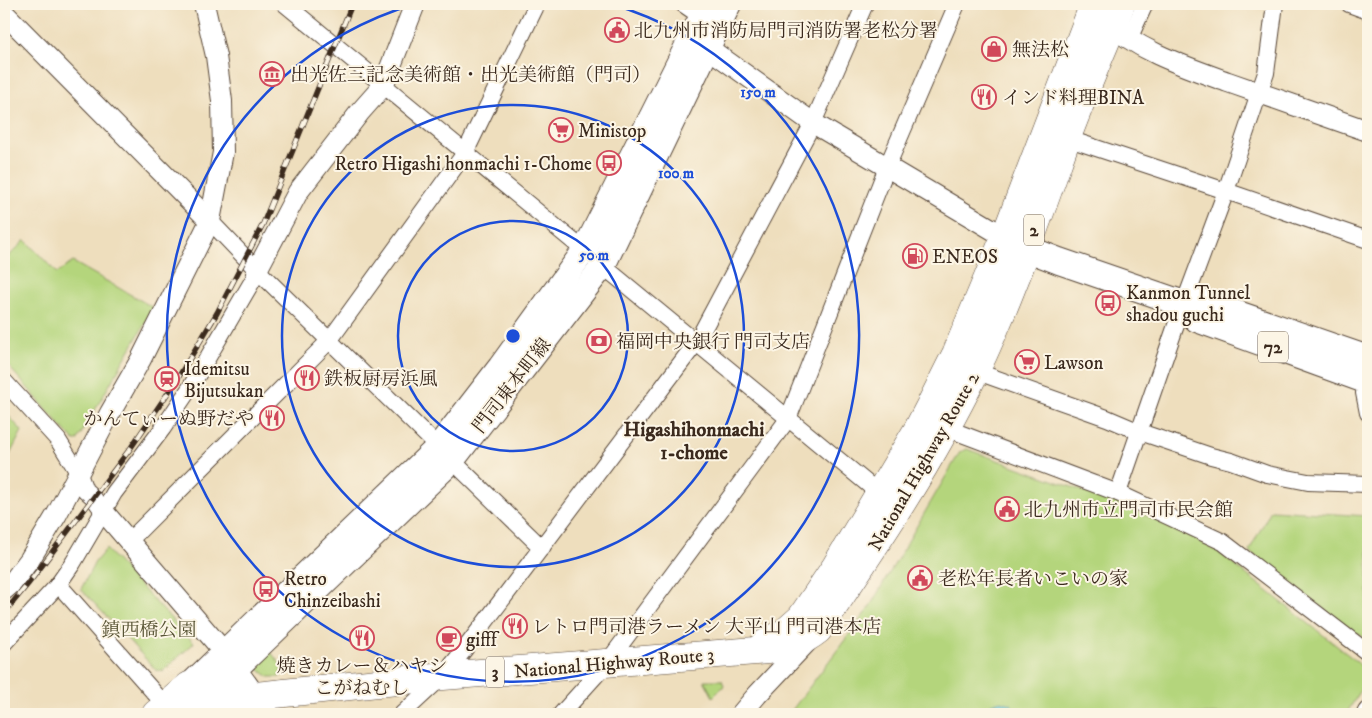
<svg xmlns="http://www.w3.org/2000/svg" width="1372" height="718" font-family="'IM FELL DW Pica','Noto Serif JP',serif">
  <rect width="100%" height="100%" fill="#fcf5e5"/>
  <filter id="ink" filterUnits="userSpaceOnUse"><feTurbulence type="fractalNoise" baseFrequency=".02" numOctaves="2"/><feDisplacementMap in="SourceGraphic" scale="10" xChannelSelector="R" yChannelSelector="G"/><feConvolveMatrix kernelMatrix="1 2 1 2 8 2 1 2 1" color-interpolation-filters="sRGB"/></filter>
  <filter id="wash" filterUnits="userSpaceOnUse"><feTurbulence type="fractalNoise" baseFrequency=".0096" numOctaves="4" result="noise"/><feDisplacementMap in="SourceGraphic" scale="20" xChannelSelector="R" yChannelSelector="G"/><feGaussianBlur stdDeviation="1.12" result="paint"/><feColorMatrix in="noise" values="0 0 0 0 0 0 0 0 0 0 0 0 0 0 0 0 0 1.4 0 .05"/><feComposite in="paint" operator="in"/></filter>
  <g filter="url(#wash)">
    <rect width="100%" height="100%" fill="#eedebd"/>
    <!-- green -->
    <g fill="#b4d57c" stroke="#78804d">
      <path d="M25,240L57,273L73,262L154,308L77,441H74L4,361V261Z"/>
      <path d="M4,411L22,431L4,466Z"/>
      <path d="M967,449L1119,504L1184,532L1218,552L1356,661L1368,673V679L1346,714H789L869,608L960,452Z"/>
      <path d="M1271,510L1368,516V640L1345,626L1249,551Z"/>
      <path d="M106,549L194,643L163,671L156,670L81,589L95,562Z"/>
      <path d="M269,650L283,667L280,677H269L259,670C257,661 263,656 269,650Z"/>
      <path d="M704,680H722L724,686L713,697Z"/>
    </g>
    <!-- water -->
    <path fill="#60c9db" stroke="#4e7a7c" d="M1001,701L1011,704L1017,714H985L991,704Z"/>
  </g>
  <g filter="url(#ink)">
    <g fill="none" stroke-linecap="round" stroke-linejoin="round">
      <defs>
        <g id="minor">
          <path d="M285,4L880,494"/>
          <path d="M683,4L702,17"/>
          <path d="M1349,4L1368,11"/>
          <path d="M1129,39L1145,4"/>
          <path d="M1060,136L1226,191L1368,240"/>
          <path d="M210,221L257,270L542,548"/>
          <path d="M975,371L1107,418L1140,432L1211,456L1231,461L1267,474L1308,482L1368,484"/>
          <path d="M1368,373L1364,393L1368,413"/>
          <path d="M4,381L58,440L79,474L85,490L93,497L103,511"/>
          <path d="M939,427L946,428L1118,493L1223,542L1368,653"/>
          <path d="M1118,493L1175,328L1226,191L1259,93L1266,73L1275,4"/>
          <path d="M128,542L329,341L465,153L537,4"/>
          <path d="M58,584L166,706"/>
          <path d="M4,643L57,586L73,563L114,493L163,428L190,388L253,280L257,270"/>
          <path d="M402,714L443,676L464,650L696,343L813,123L865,4"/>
          <path d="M561,714L607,663L788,419L887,167L957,4"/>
        </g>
        <g id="tertiary">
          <path d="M4,13L210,221"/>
          <path d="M1103,19C1138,51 1184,66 1228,82C1275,98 1321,115 1368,131"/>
          <path d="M705,34L708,48L813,123L1005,237"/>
          <path d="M257,270L298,192L360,112L383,86L415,4"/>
          <path d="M103,511L224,652L269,714"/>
          <path d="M4,590L12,583L30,559L57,514L110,413L141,359L210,221L223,152L222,101L216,56L204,4"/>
          <path d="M741,714L757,695L809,640"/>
          <path d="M1367,714L1368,712"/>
        </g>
        <g id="secondary">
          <path d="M189,686L438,447L500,367L584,251L708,4"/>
          <path d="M203,700L452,461L603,266L729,4"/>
        </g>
        <g id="primary">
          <path d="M1008,238L1028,249L1059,261L1184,304L1203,302L1368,359"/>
          <path d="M1184,304L1197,319L1368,381"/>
        </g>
        <g id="trunk">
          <path d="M764,644L784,633L801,618L836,566L918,429L932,402L956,354L1005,237L1094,4"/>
          <path d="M156,714L189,686L216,690"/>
          <path d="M186,714L203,700L256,696L443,676L768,650C788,647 803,642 818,630C874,547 931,463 975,372C1011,297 1038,218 1066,140C1083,94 1103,49 1121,4"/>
        </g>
      </defs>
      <!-- minor casing -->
      <use href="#minor" stroke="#564536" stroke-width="18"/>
      <!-- tertiary casing -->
      <use href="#tertiary" stroke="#564536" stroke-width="22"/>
      <!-- secondary casing -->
      <use href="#secondary" stroke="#564536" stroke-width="26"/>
      <!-- primary casing -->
      <use href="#primary" stroke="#564536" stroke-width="28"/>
      <!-- trunk casing -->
      <use href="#trunk" stroke="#564536" stroke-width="29"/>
      <!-- minor -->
      <use href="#minor" stroke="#fff" stroke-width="16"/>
      <!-- tertiary -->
      <use href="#tertiary" stroke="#fff" stroke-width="20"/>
      <!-- secondary -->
      <use href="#secondary" stroke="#fff" stroke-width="24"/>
      <!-- primary -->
      <use href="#primary" stroke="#fff" stroke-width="26"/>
      <!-- trunk -->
      <use href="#trunk" stroke="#fff" stroke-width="28"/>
      <defs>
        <path id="rail" d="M4,613L28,584L130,449L178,378L217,313L263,224L352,4"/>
      </defs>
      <!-- rail casing -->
      <use href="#rail" stroke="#3b2a1e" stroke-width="5.5"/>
      <!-- rail -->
      <use href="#rail" stroke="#fcf5e5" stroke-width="4" stroke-dasharray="11" stroke-linecap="butt"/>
    </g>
  </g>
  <!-- distance rings -->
  <g fill="none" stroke="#1d4ed8" stroke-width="2.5">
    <circle cx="513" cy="336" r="115"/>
    <circle cx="513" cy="336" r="231"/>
    <path d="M611 4A346 346 0 1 1 415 4"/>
  </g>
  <!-- icons -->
  <defs>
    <symbol id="civic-ring" viewBox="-11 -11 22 22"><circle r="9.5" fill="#fcf5e5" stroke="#d1495b" stroke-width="1.5"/><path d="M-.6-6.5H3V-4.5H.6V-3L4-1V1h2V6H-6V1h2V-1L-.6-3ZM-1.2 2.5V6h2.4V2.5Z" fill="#d1495b"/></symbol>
    <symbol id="shop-ring" viewBox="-11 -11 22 22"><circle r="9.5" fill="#fcf5e5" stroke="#d1495b" stroke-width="1.5"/><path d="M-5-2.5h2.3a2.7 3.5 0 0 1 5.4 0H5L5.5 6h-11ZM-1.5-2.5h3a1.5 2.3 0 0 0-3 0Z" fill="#d1495b"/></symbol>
    <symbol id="museum-ring" viewBox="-11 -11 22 22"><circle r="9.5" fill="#fcf5e5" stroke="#d1495b" stroke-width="1.5"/><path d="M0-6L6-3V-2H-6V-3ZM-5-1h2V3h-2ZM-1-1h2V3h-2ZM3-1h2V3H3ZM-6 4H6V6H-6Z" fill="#d1495b"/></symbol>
    <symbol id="restaurant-ring" viewBox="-11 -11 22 22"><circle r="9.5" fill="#fcf5e5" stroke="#d1495b" stroke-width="1.5"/><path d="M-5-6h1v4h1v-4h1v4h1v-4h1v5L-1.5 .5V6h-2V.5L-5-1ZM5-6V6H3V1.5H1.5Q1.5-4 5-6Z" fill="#d1495b"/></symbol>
    <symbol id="supermarket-ring" viewBox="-11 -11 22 22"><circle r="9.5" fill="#fcf5e5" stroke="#d1495b" stroke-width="1.5"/><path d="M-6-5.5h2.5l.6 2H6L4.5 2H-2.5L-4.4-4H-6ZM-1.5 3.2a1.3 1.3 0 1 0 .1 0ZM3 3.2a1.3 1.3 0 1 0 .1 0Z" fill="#d1495b"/></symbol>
    <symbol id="bus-ring" viewBox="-11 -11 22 22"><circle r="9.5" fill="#fcf5e5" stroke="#d1495b" stroke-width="1.5"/><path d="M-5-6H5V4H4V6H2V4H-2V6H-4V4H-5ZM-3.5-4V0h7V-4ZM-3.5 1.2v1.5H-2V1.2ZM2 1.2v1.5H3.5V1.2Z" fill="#d1495b"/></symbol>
    <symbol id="fuel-ring" viewBox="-11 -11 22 22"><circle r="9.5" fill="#fcf5e5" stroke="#d1495b" stroke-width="1.5"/><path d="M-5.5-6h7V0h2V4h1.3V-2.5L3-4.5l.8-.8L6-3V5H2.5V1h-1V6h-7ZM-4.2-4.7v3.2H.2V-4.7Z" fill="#d1495b"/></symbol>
    <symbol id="bank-ring" viewBox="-11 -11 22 22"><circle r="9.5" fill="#fcf5e5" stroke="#d1495b" stroke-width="1.5"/><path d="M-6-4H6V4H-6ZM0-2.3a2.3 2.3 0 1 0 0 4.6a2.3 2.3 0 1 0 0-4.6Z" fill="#d1495b"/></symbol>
    <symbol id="station-ring" viewBox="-11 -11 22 22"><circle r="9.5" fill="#fcf5e5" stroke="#d1495b" stroke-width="1.5"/><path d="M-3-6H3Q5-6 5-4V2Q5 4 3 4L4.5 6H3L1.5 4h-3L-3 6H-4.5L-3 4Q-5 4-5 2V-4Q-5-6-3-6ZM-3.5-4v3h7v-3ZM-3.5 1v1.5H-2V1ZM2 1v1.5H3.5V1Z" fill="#d1495b"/></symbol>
    <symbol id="cafe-ring" viewBox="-11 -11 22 22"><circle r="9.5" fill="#fcf5e5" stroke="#d1495b" stroke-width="1.5"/><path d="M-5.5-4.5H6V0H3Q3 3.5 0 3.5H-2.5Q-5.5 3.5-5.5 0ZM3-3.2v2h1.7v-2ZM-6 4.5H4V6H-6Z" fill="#d1495b"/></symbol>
  </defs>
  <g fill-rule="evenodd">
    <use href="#civic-ring" x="603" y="16" width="28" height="28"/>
    <use href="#shop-ring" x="980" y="35" width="28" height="28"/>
    <use href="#museum-ring" x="258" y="60" width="28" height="28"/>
    <use href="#restaurant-ring" x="970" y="83" width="28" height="28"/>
    <use href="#supermarket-ring" x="547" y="116" width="28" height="28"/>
    <use href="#bus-ring" x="595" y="149" width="28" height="28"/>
    <use href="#fuel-ring" x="901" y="242" width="28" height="28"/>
    <use href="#bus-ring" x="1094" y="289" width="28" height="28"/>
    <use href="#bank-ring" x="585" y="327" width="28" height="28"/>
    <use href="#supermarket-ring" x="1013" y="348" width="28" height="28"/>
    <use href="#restaurant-ring" x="293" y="364" width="28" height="28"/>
    <use href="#station-ring" x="153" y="365" width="28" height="28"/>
    <use href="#restaurant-ring" x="258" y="404" width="28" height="28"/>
    <use href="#civic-ring" x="993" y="495" width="28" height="28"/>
    <use href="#civic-ring" x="906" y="564" width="28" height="28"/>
    <use href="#bus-ring" x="252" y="575" width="28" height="28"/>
    <use href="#restaurant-ring" x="501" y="612" width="28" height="28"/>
    <use href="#restaurant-ring" x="348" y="624" width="28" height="28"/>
    <use href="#cafe-ring" x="435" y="625" width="28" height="28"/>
  </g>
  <g text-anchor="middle" stroke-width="4" stroke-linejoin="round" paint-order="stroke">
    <!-- shield labels -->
    <g fill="#fcf5e5" stroke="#75675a" stroke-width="1">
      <rect x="1024" y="214.5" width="20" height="31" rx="4"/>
      <rect x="1258" y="331.5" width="30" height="31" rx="4"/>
      <rect x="486" y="656.5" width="18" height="31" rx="4"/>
    </g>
    <g font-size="18" font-weight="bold" fill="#3b2a1e">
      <text x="1034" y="236">2</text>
      <text x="1273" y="353">72</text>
      <text x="495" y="678">3</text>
    </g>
    <!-- poi labels -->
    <g font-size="19" fill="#3b2a1e" stroke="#fcf5e5" text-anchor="start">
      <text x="634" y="37">北九州市消防局門司消防署老松分署</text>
      <text x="1012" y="56">無法松</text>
      <text x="290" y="81">出光佐三記念美術館・出光美術館（門司）</text>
      <text x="1002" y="104">インド料理BINA</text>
      <text x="578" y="137">Ministop</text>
      <text x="592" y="170" text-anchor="end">Retro Higashi honmachi 1-Chome</text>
      <text x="932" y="263">ENEOS</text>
      <text x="1126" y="299">Kanmon Tunnel<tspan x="1126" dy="22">shadou guchi</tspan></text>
      <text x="616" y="348">福岡中央銀行 門司支店</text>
      <text x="1044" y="369">Lawson</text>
      <text x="184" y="375">Idemitsu<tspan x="184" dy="22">Bijutsukan</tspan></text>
      <text x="324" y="385">鉄板厨房浜風</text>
      <text x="254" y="425" text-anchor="end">かんてぃーぬ野だや</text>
      <text x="1024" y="516">北九州市立門司市民会館</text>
      <text x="284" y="585">Retro<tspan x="284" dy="22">Chinzeibashi</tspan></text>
      <text x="938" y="585">老松年長者いこいの家</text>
      <text x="532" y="633">レトロ門司港ラーメン 大平山 門司港本店</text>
      <text x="466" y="646">gifff</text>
      <text x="362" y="672" text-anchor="middle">焼きカレー＆ハヤシ<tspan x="362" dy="22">こがねむし</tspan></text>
    </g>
    <!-- street labels -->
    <g font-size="19" fill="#3b2a1e" stroke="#fcf5e5">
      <text transform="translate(511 385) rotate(-52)" y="7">門司東本町線</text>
      <text transform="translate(923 461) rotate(-60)" y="7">National Highway Route 2</text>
      <text transform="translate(614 662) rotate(-5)" y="7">National Highway Route 3</text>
    </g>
    <!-- park labels -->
    <g font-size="19" fill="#595536" stroke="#fcf5e5">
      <text x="149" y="636">鎮西橋公園</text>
    </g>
    <!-- neighbourhood labels -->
    <g font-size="20" font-weight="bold" fill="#3b2a1e" stroke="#fcf5e5">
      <text x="694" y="436">Higashihonmachi<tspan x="694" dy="23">1-chome</tspan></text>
    </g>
  </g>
  <circle cx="513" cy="336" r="8" fill="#1d4ed8" stroke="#fcf5e5" stroke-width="2.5"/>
  <g font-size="15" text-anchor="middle" font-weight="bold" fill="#1d4ed8" stroke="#fcf5e5" stroke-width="4" stroke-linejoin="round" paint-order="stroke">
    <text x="758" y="97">150 m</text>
    <text x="676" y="178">100 m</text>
    <text x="594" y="260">50 m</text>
  </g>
  <!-- margin -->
  <rect width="1372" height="718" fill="none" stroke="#fcf5e5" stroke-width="20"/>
</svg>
